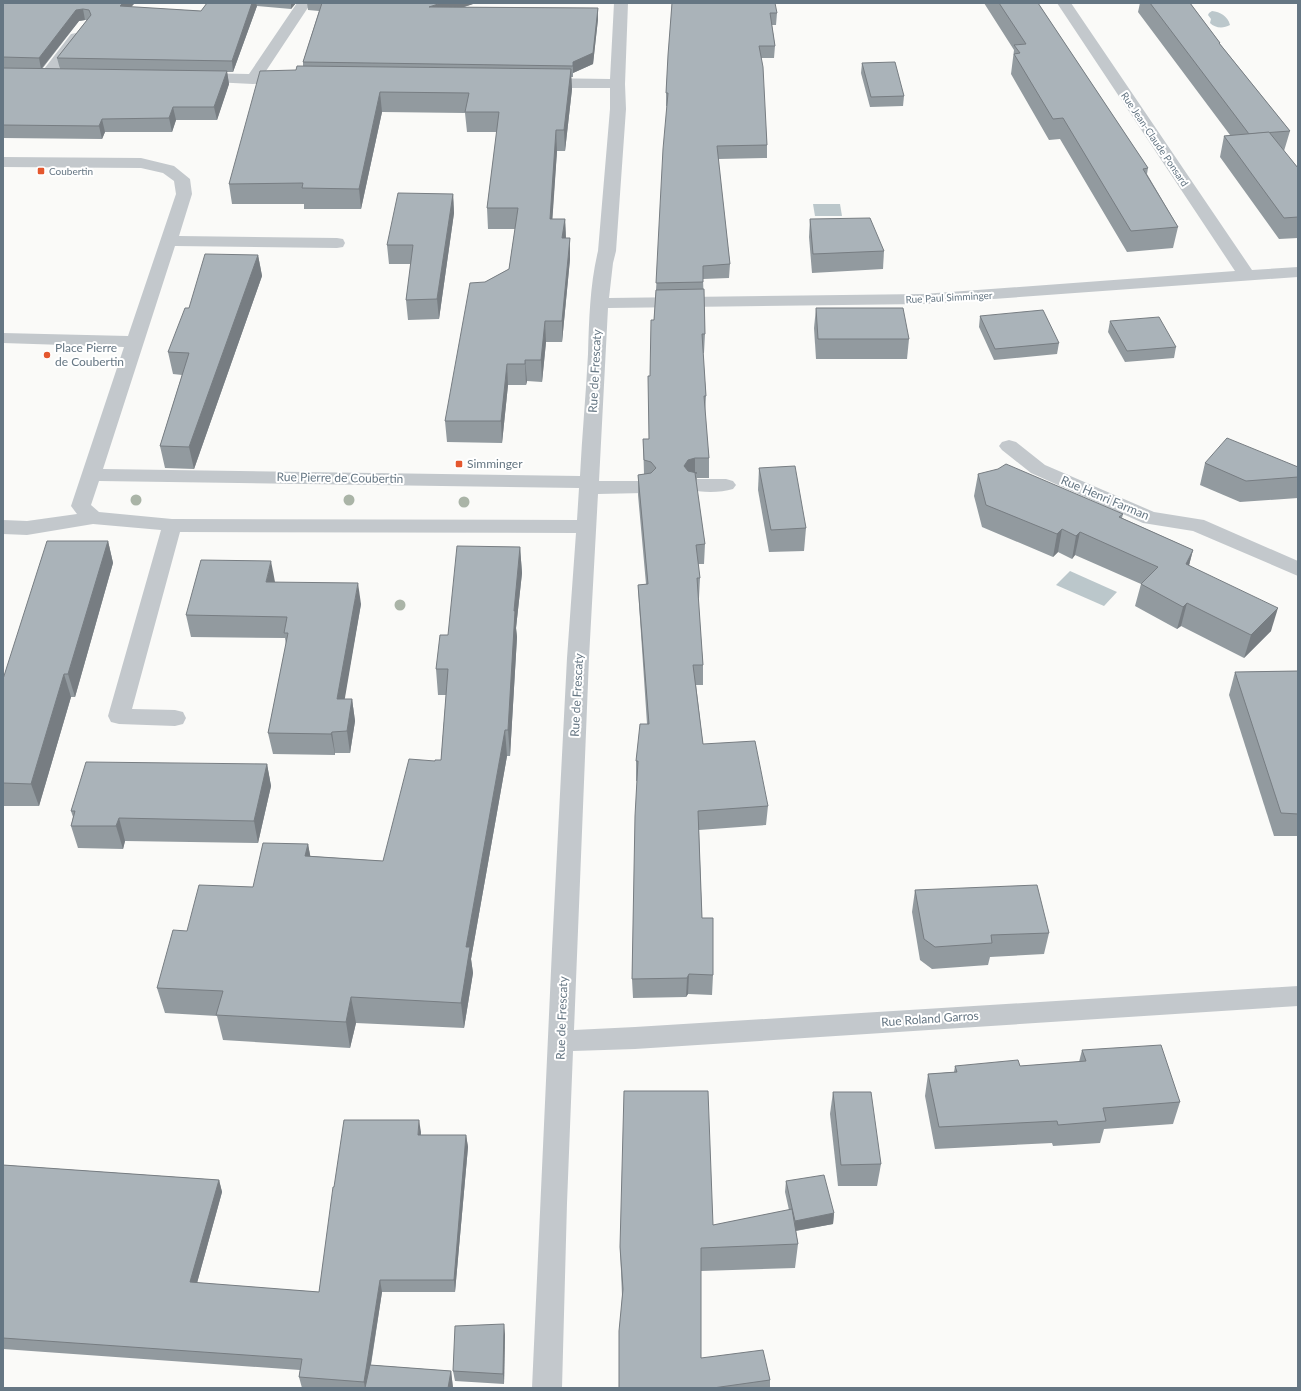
<svg xmlns="http://www.w3.org/2000/svg" width="1301" height="1391" font-family="Lato,sans-serif">
  <rect width="100%" height="100%" fill="#fafaf8"/>
  <!-- water -->
  <g fill="#bbc7cb">
    <path d="M1212,11C1220,12 1228,16 1230,25C1223,29 1215,28 1210,23L1211,19L1208,15L1209,13Z"/>
    <path d="M813,204H840L842,216H815Z"/>
    <path d="M1070,571L1117,592L1104,606L1056,585Z"/>
  </g>
  <g fill="none" stroke-linecap="round" stroke-linejoin="round">
    <!-- minor -->
    <g fill="#c3c8cc" fill-rule="evenodd">
      <path d="M297,3H311L264,74L293,76L296,79L293,82L253,84L193,81L190,78L193,75L198,73L249,74Z"/>
      <path d="M614,3H628L625,84L626,109L616,251L613,263L609,298L923,294L1235,271L1057,3H1071L1252,270L1298,267V277L923,304L608,308L599,481H644L651,483L654,487L651,491L644,493L598,494L589,658L574,1030L635,1027L1298,986V1006L635,1049L573,1051L567,1203L562,1388H532L552,949L567,658L576,533L180,532L132,709L175,710L183,712L186,718L183,724L175,726L119,724L111,722L108,716L161,530L93,524L27,535L3,534V520L27,521L77,514L71,506L124,347L3,343V333L128,336L176,194L174,181L163,173L141,168L3,167V157L141,158L174,166L190,179L192,194L179,236L337,238L343,239L345,243L343,247L337,248L175,246L103,469L580,476C582,435 586,394 588,354C589,320 590,284 598,251L610,109V88H542L537,86L534,83L537,80L542,78L610,79ZM99,481L579,488L577,520L172,519L99,512L91,505Z"/>
      <path d="M76,33L81,34L83,37L81,40L51,79L46,81L41,79L38,76L41,73L71,34Z"/>
      <path d="M1009,440L1016,442L1045,465L1154,512L1204,520L1298,561V576L1193,531L1143,523L1031,473L1002,450L999,446L1002,442Z"/>
      <path d="M695,479H726L733,481L736,485L733,489C720,493 701,493 688,489L685,485L688,481Z"/>
    </g>
  </g>
  <!-- trees -->
  <g fill="#aab4a7">
    <circle cx="136" cy="500" r="5.5"/>
    <circle cx="349" cy="500" r="5.5"/>
    <circle cx="464" cy="502" r="5.5"/>
    <circle cx="400" cy="605" r="5.5"/>
  </g>
  <!-- wall -->
  <g fill="#929a9f" fill-rule="evenodd">
    <path d="M3,3L131,7L201,11L207,3H296L291,9L257,6L233,72H227L229,84L217,120H176L172,132H105L102,139L3,138V68H4V66H3ZM85,20H87L57,58L60,69H42L79,21Z"/>
    <path d="M307,3H476L464,7L598,8V19L593,64L573,73V77H571L572,89L565,151H557L552,219H565L566,238H570V259L562,342H546L542,382L527,381L526,385H508L502,443L447,442L445,421L485,282L509,269L515,229H488L487,208L497,132H467L465,113L382,112L361,209H304V204H232L229,184L296,70L303,66V62L319,11L308,10Z"/>
    <path d="M672,3L777,13L776,25H772L775,46L774,58H761L767,145V158L718,159L730,264L729,278L703,279L705,334L704,353H703L706,396L705,415L709,458V478H697L696,484L705,544L704,564H698L700,578L699,598H698L703,665V685H696L703,744L768,806L766,825L699,830L702,918L713,975L712,995L688,994L686,997L633,998L632,979L637,781H636V761L647,724L639,604L638,585L646,584L638,495V475L644,474L643,439H649L650,376L656,290L667,106H666V93Z"/>
    <rect x="810" y="3" width="35" height="1"/>
    <path d="M984,3H1038L1148,168L1147,174L1178,227L1173,248L1127,252L1060,139L1049,140L1011,74L1014,50Z"/>
    <path d="M1140,3H1190L1220,43V44L1290,131L1284,151L1298,168V238L1279,239L1220,157L1224,136L1230,135L1138,12Z"/>
    <path d="M862,63L904,96L903,106L870,107L861,73Z"/>
    <path d="M453,194L454,213L439,319L408,320L406,300L411,264H389L387,245Z"/>
    <path d="M810,219L884,251L883,269L812,273L809,237Z"/>
    <path d="M258,255L262,276L194,469L165,468L160,446L182,375L173,374L168,352L189,308Z"/>
    <path d="M816,308L909,339L907,359H816L814,328Z"/>
    <path d="M980,316L1059,343L1057,354L994,360L979,327Z"/>
    <path d="M1110,321L1176,347L1174,358L1125,362L1108,332Z"/>
    <path d="M1205,463L1298,467V498L1240,502L1200,485Z"/>
    <path d="M759,468L806,528L804,551L769,552L758,490Z"/>
    <path d="M978,474L1123,514L1122,518L1193,550L1189,565L1271,631L1244,658L1181,626L1177,629L1135,606L1141,584L1075,555L1072,559L1058,552L1053,557L982,527L974,496Z"/>
    <path d="M108,541L113,563L75,697H71L39,806H3V679Z"/>
    <path d="M520,547L522,573L516,628L517,637L510,756H507L471,959L473,973L464,1028L356,1023L350,1048L223,1040L217,1016L165,1013L157,988L187,931L253,887L308,844L310,856L383,861L435,761L441,760L446,695H438L436,669L448,635Z"/>
    <path d="M275,582L361,604L344,699H352L355,721L350,753H335V755L273,754L268,733L286,645L285,638L191,637L186,615Z"/>
    <path d="M1298,671V836H1274L1229,695L1235,672Z"/>
    <path d="M267,764L271,786L258,843L125,841L123,849L78,848L71,826L73,817L71,811Z"/>
    <path d="M915,890L1049,933L1044,954L990,957L988,965L932,969L920,960L912,912Z"/>
    <path d="M1082,1050L1180,1102L1173,1124L1104,1129L1100,1143L1053,1146L1052,1143L935,1149L925,1096L928,1074L954,1072L955,1066H1020L1079,1062Z"/>
    <path d="M833,1092L881,1164L877,1186H838L830,1114Z"/>
    <path d="M421,1132V1135H466L468,1147L455,1292H382L371,1365L451,1371L453,1388H302L299,1377L300,1370L3,1349V1165L219,1180L222,1192L197,1283L319,1292L334,1187Z"/>
    <path d="M786,1181L834,1213L833,1224L796,1231L798,1244L795,1268L701,1271V1358L770,1380V1388H619L622,1296L620,1247L713,1225L789,1210L785,1192Z"/>
    <path d="M505,1334L504,1384L455,1381L453,1371Z"/>
  </g>
  <!-- shaded-wall -->
  <g fill="#777d82">
    <path d="M123,3H135L122,17L120,6Z"/>
    <path d="M252,3H256L257,6L233,72L232,61Z"/>
    <path d="M291,3H296L291,9Z"/>
    <path d="M441,3H476L430,18L429,7Z"/>
    <path d="M598,8V19L593,64L573,73V77V62Z"/>
    <path d="M83,9L85,20L79,21L41,69L39,58L76,10Z"/>
    <path d="M571,69L572,89L565,151L564,130Z"/>
    <path d="M227,71L229,84L217,120L214,107Z"/>
    <path d="M380,92L382,112L361,209L359,189Z"/>
    <path d="M173,107L176,120L172,132L169,118Z"/>
    <path d="M102,119L105,132L102,139L99,126Z"/>
    <path d="M556,130L557,151L551,240L550,219Z"/>
    <path d="M453,194L454,213L439,319L437,299Z"/>
    <path d="M565,219L566,240L562,238Z"/>
    <path d="M570,238V259L562,342V321Z"/>
    <path d="M258,255L262,276L194,469L189,447Z"/>
    <path d="M545,321L546,342L542,382L541,360Z"/>
    <path d="M525,360L527,381L526,385L525,364Z"/>
    <path d="M507,364L508,385L502,443L501,421Z"/>
    <path d="M695,458V478L688,480L684,466L688,460Z"/>
    <path d="M1062,529L1058,552L1053,557L1057,534Z"/>
    <path d="M1080,532L1075,555L1072,559L1076,536Z"/>
    <path d="M108,541L113,563L75,697L68,674Z"/>
    <path d="M520,547L522,573L516,628L517,637L510,756L508,730L514,611Z"/>
    <path d="M1193,550L1187,573L1186,564Z"/>
    <path d="M271,561L275,582H266Z"/>
    <path d="M358,583L361,604L341,721L337,699Z"/>
    <path d="M1187,603L1181,626L1177,629L1183,607Z"/>
    <path d="M1278,608L1271,631L1244,658L1251,635Z"/>
    <path d="M64,674L71,697L39,806L31,784Z"/>
    <path d="M352,699L355,721L350,753L347,731Z"/>
    <path d="M505,730L507,756L471,959L473,973L464,1028L461,1003L466,947Z"/>
    <path d="M332,732L335,753V755L331,734Z"/>
    <path d="M267,764L271,786L258,843L254,821Z"/>
    <path d="M119,818L125,841L123,849L116,826Z"/>
    <path d="M308,844L313,870L305,856Z"/>
    <path d="M689,974L688,994L686,997L687,978Z"/>
    <path d="M351,997L356,1023L350,1048L346,1022Z"/>
    <path d="M419,1120L421,1132L419,1147L418,1135Z"/>
    <path d="M466,1135L468,1147L455,1292L454,1280Z"/>
    <path d="M219,1180L222,1192L194,1294L190,1282Z"/>
    <path d="M834,1213L833,1224L794,1231L795,1221Z"/>
    <path d="M380,1280L382,1292L367,1388H365L364,1382Z"/>
    <path d="M504,1324L505,1334L504,1384L503,1374Z"/>
    <path d="M451,1371L453,1388H448Z"/>
  </g>
  <!-- building -->
  <g fill="#aab3b9" stroke="#777d82">
    <path d="M3,3H123L120,6L201,11L207,3H252L232,61L57,58L91,15L89,10L83,9L76,10L39,58L3,57Z"/>
    <path d="M322,3H441L429,7L598,8L593,53L573,62V66L303,62Z"/>
    <path d="M672,3H775L777,13H770L775,46H759L763,67L767,145L717,146L730,264L703,266V282L656,283L663,149L668,93H666L668,55Z"/>
    <path d="M999,3H1038L1148,168L1143,169L1178,227L1131,231L1063,118L1053,119L1014,54L1020,53L1014,45L1026,44Z"/>
    <path d="M1150,3H1190L1220,43H1219L1290,131L1249,134Z"/>
    <path d="M895,62L904,96L871,97L862,63Z"/>
    <path d="M297,66L571,69L564,130H556L550,219H565L562,238H570L562,321H545L541,360H525V364H507L501,421H445L470,283L485,282L509,269L518,208H487L499,112H465L469,93L380,92L359,189L302,188L303,183L229,184L260,71L296,70Z"/>
    <path d="M3,68L227,71L214,107H173L169,118L102,119L99,126L3,125Z"/>
    <path d="M1269,132L1298,168V217L1284,218L1224,136Z"/>
    <path d="M398,193L453,194L437,299L406,300L413,245H387Z"/>
    <path d="M870,218L884,251L813,254L810,219Z"/>
    <path d="M205,254L258,255L189,447L160,446L189,353L168,352L185,308H189Z"/>
    <path d="M704,289L705,334H702L706,396H704L709,458H695L688,460L684,466L688,471L697,473H695L705,544L696,545L700,578H697L703,665H693L703,744L755,741L768,806L698,811L702,918H713V975L689,974L687,978L632,979L635,816L638,761H636L640,724H649L638,585L648,584L638,475L651,473L656,468L651,462L644,460L643,439H649L648,376H650L651,320H654L656,290Z"/>
    <path d="M816,308H903L909,339H818Z"/>
    <path d="M1043,310L1059,343L995,349L980,316Z"/>
    <path d="M1159,317L1176,347L1127,351L1110,321Z"/>
    <path d="M1227,438L1298,467V477L1246,481L1205,463Z"/>
    <path d="M1006,464L1123,514L1119,517L1193,550L1186,564L1278,608L1251,635L1187,603L1183,607L1141,584L1158,567L1080,532L1076,536L1062,529L1057,534L986,505L978,474L998,469Z"/>
    <path d="M795,466L806,528L771,530L759,468Z"/>
    <path d="M47,541H108L68,674H64L31,784L3,783V679Z"/>
    <path d="M457,546L520,547L514,611H515L508,730H505L466,947H470L461,1003L351,997L346,1022L216,1015L223,991L157,988L173,930L187,931L199,885L253,887L263,843L308,844L305,856L383,861L409,759L435,761V760H441L448,669H436L440,635H448Z"/>
    <path d="M201,560L271,561L266,582L358,583L337,699H352L347,731L332,732L331,734L268,733L288,633H284L287,617L186,615Z"/>
    <path d="M1298,671V814L1281,813L1235,672Z"/>
    <path d="M86,762L267,764L254,821L119,818L116,826H71L75,811H71Z"/>
    <path d="M1037,885L1049,933L991,935L992,943L935,947L924,939L915,890Z"/>
    <path d="M1161,1045L1180,1102L1103,1108L1106,1121L1058,1125L1057,1121L939,1127L928,1074L957,1072L955,1066L1018,1060L1020,1066L1086,1061L1082,1050Z"/>
    <path d="M624,1091H708L713,1225L792,1209L798,1244L701,1248V1358L763,1350L770,1380L713,1388H619V1331L623,1289L620,1247Z"/>
    <path d="M833,1092H871L881,1164L841,1165Z"/>
    <path d="M344,1120H419L418,1135H466L454,1280H380L364,1382L299,1377L302,1359L3,1338V1165L219,1180L190,1282L319,1292L333,1187H334Z"/>
    <path d="M824,1175L834,1213L795,1221L786,1181Z"/>
    <path d="M504,1324L503,1374L453,1371L455,1326Z"/>
    <path d="M370,1365L451,1371L448,1388H365Z"/>
  </g>
  <!-- markers -->
  <g fill="#e4572e" stroke="#fff" stroke-width="1.5">
    <rect x="37" y="167" width="8" height="8" rx="2"/>
    <circle cx="47" cy="355" r="4"/>
    <rect x="455" y="460" width="8" height="8" rx="2"/>
  </g>
  <g text-anchor="middle" stroke-width="4" stroke-linejoin="round" paint-order="stroke">
    <!-- far-street labels -->
    <g font-size="10" fill="#657683" stroke="#fff">
      <text transform="translate(1155 139) rotate(56)" y="4">Rue Jean-Claude Ponsard</text>
      <text transform="translate(949 297) rotate(-3)" y="4">Rue Paul Simminger</text>
    </g>
    <!-- far-poi labels -->
    <g font-size="10" fill="#657683" stroke="#fff" text-anchor="start">
      <text x="49" y="175">Coubertin</text>
    </g>
    <!-- poi labels -->
    <g font-size="12" fill="#657683" stroke="#fff" text-anchor="start">
      <text x="55" y="352">Place Pierre<tspan x="55" dy="14">de Coubertin</tspan></text>
      <text x="467" y="468">Simminger</text>
    </g>
    <!-- street labels -->
    <g font-size="12" fill="#657683" stroke="#fff">
      <text transform="translate(595 371) rotate(-87)" y="4">Rue de Frescaty</text>
      <text transform="translate(340 478) rotate(1)" y="4">Rue Pierre de Coubertin</text>
      <text transform="translate(1105 498) rotate(23)" y="4">Rue Henri Farman</text>
      <text transform="translate(577 695) rotate(-87)" y="4">Rue de Frescaty</text>
      <text transform="translate(562 1018) rotate(-88)" y="4">Rue de Frescaty</text>
      <text transform="translate(930 1019) rotate(-4)" y="4">Rue Roland Garros</text>
    </g>
  </g>
  <!-- border -->
  <rect width="1301" height="1391" fill="none" stroke="#657683" stroke-width="8"/>
</svg>
